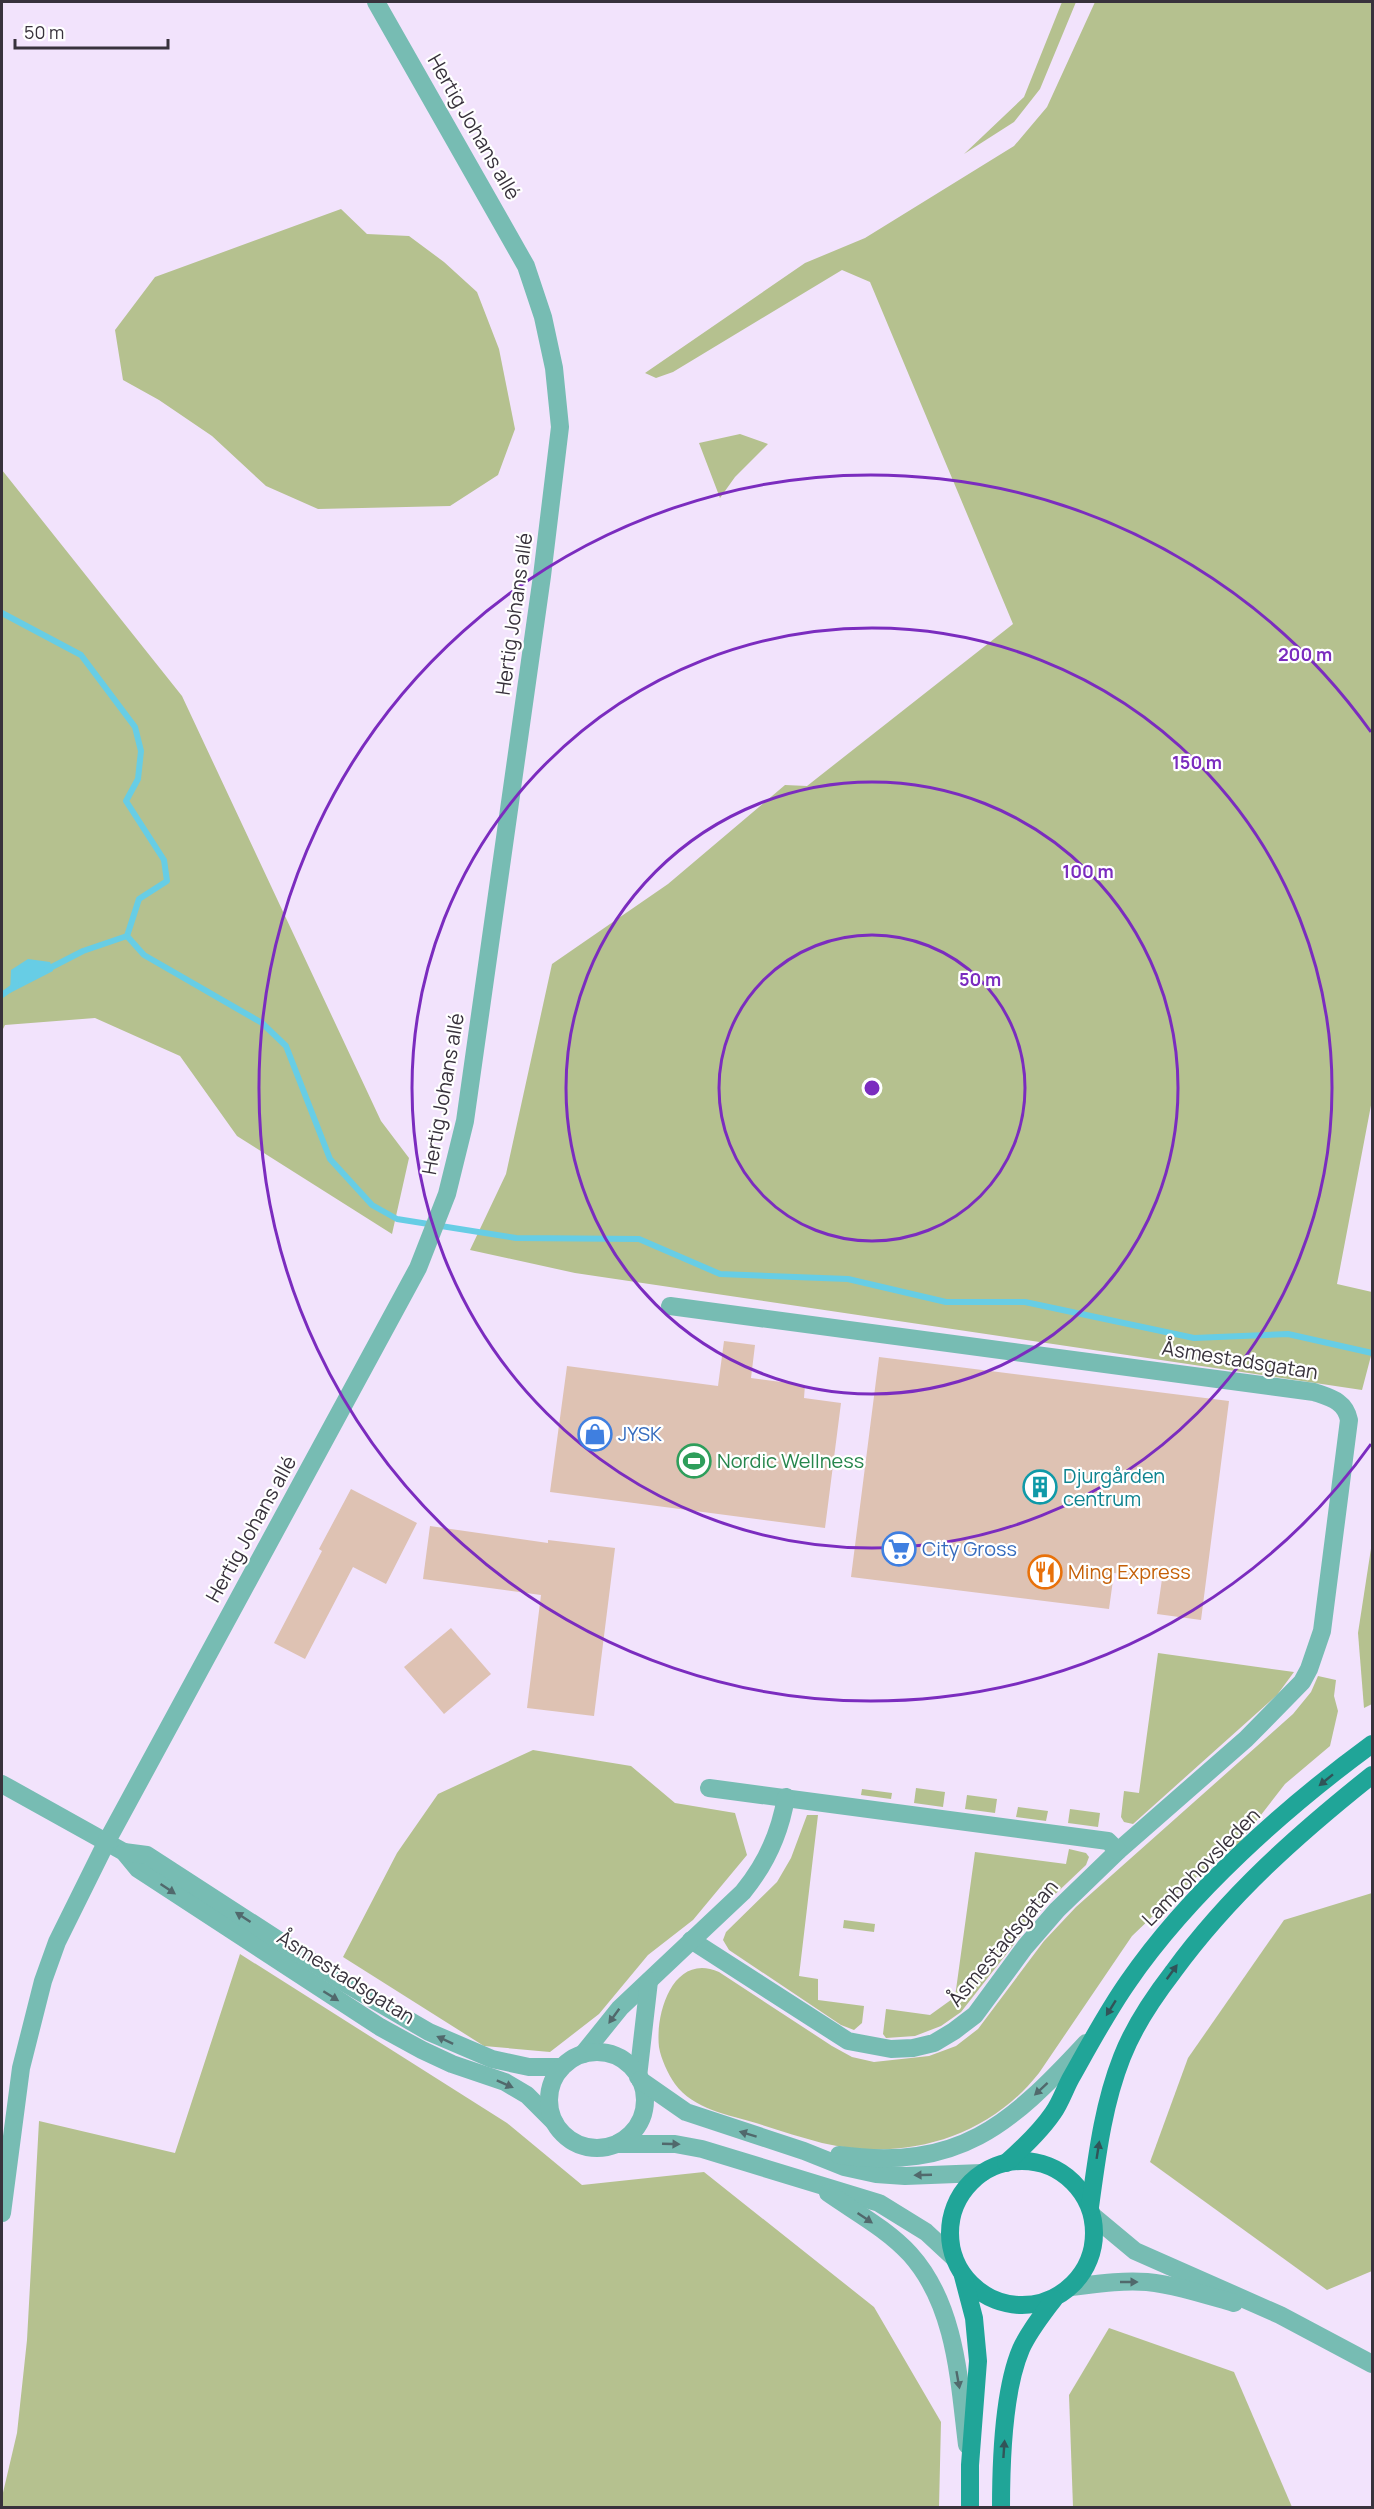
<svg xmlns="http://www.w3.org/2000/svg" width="1374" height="2509" font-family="Manrope,sans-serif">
  <rect width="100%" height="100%" fill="#f2e3fc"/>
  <!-- green -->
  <g fill="#b5c18f">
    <path d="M1062,2H1076L1040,89L1014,122L964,154L1024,97Z"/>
    <path d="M1095,2H1372V1100L1337,1284L1372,1292V1352L1362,1390L575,1273L470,1250L506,1174L552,964L668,884L785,785L807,786L1013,624L870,282L842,270L673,372L656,378L645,373L805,263L865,238L1014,146L1047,107Z"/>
    <path d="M341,209L367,234L409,236L444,262L477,292L499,349L515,429L498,475L450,506L318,509L266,486L212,436L159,400L123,380L115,330L155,277Z"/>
    <path d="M740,434L768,444L735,477L720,498L699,443Z"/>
    <path d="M2,470L182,696L381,1121L409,1158L392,1234L237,1136L180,1056L95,1018L5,1025L2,1031Z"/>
    <path d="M1372,1542V1704L1364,1708L1358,1633Z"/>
    <path d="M1158,1653L1294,1672L1277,1695L1133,1824L1124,1822L1121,1817L1124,1791L1139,1793Z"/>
    <path d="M1318,1676L1336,1680L1334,1696L1338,1711L1330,1746L1285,1784L1240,1842L1178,1892L1132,1936L1039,2073C987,2139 903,2162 822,2143C800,2137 778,2130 756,2123C729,2115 693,2109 675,2084C668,2074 661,2059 659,2047C655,2012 674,1952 719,1972L832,2046L852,2057L874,2062L929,2056L956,2046L978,2029L1044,1941L1076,1907L1293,1714L1311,1692Z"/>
    <path d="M533,1750L631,1766L675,1803L735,1813L747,1855L693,1920L648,1955L599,2014L550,2052L484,2046L343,1957L397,1853L438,1794Z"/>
    <path d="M916,1788L945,1792L943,1807L914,1803Z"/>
    <path d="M862,1789L892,1793L891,1799L861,1795Z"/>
    <path d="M967,1795L997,1799L995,1813L965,1809Z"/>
    <path d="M1018,1807L1048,1811L1046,1821L1016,1817Z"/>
    <path d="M1070,1809L1100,1813L1098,1827L1068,1823Z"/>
    <path d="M807,1815H818L799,1976L818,1979V2000L864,2006L862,2023L854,2030L841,2025L729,1950L723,1940L726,1932L777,1882L791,1858Z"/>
    <path d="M1069,1849L1086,1853L1089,1857L1086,1865L1048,1901L961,2012L941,2026L915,2036L886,2038L883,2034L886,2009L930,2015L955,1997L975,1852L1066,1864Z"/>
    <path d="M1372,1893V2271L1327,2290L1150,2162L1188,2058L1284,1920Z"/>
    <path d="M844,1920L875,1924L874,1932L843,1928Z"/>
    <path d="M240,1954L507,2123L582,2185L704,2172L874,2307L941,2422L939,2507H2V2497L17,2433L27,2340L39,2121L175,2153Z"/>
    <path d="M1109,2328L1234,2372L1292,2507H1073L1069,2395Z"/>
  </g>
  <!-- water -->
  <path fill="#67cde5" d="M28,959L50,962L53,971L10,993L11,970Z"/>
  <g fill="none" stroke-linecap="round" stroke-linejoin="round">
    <!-- stream -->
    <g stroke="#67cde5" stroke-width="6">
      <path d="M2,613L81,655L135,727L141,751L138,779L126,801L164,860L167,881L139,899L127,936L144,955L262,1023L286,1046L330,1159L372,1205L397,1219L516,1238L639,1239L720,1274L848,1279L946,1302H1025L1194,1338L1288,1334L1372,1353"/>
      <path d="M46,970L83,951L127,936"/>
      <path d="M2,995L16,985"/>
    </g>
  </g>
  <!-- building -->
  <g fill="#dec2b3">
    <path d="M724,1341L755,1345L751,1378L805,1385L804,1398L841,1403L825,1528L550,1492L567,1366L718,1386Z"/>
    <path d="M879,1357L1229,1401L1201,1620L1157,1614L1162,1579L1114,1573L1109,1609L851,1577Z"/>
    <path d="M351,1489L417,1523L386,1584L353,1567L305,1659L274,1643L322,1551L319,1549Z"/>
    <path d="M430,1526L548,1543V1540L615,1548L594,1716L527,1708L541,1595L423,1579Z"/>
    <path d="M451,1628L491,1674L444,1714L404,1667Z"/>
  </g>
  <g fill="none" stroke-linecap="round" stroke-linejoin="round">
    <!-- minor -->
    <g stroke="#77bcb3" stroke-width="18">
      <path d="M670,1306L1314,1392C1331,1398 1345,1401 1349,1420L1322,1631L1309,1669L1302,1682L1246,1739L1118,1851L1057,1910L1025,1947L975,2015L954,2031L934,2043L913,2048L891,2049L848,2041L691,1940"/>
      <path d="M709,1788L1108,1841L1118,1851"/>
      <path d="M583,2054L620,2008L743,1892C766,1864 780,1834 786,1797"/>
      <path d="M638,2077L649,1981"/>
      <path d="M1093,2216L1135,2251L1280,2315L1372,2364"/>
      <path d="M1071,2287C1096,2284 1121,2280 1147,2282C1176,2285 1206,2295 1234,2303"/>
    </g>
    <!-- tertiary -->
    <g stroke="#77bcb3" stroke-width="18">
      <path d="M2,1784L124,1852L138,1869L380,2027L422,2050L452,2064L505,2082L527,2095L554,2122"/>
      <path d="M124,1852L147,1855L343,1982L429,2032L492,2059L529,2067H562"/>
      <circle cx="597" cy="2100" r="48"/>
      <path d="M640,2080L686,2112L804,2151L844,2167L876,2174L905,2176L982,2173"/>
      <path d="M617,2144H675L702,2149L879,2203L926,2232L954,2258"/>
      <path d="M839,2155C959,2171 1009,2126 1086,2043"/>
      <path d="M828,2193C855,2212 887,2229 910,2254C956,2305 959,2380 967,2445"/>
      <path d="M2,2213L21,2068L43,1981L57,1942L107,1841L418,1268L447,1194L465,1121L542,576L560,427L554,368L543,317L526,266L376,2"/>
    </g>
    <!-- secondary -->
    <g stroke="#20a598" stroke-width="18">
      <circle cx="1022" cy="2233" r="72"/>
      <path d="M1006,2163C1024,2147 1040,2132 1053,2113C1061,2102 1065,2088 1072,2076C1090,2044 1107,2012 1128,1982C1189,1893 1286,1807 1372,1744"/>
      <path d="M1090,2207C1097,2156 1103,2105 1122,2057C1134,2026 1153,1998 1173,1972C1229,1895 1298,1834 1372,1775"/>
      <path d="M963,2276L974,2318L978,2361L970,2465V2508"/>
      <path d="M1001,2508C1001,2461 1003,2391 1021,2349C1029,2331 1042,2315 1054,2299"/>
    </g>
  </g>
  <!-- one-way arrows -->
  <defs><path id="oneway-solid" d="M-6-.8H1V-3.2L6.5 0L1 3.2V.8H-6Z" transform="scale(1.5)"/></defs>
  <g fill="#315458">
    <use href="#oneway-solid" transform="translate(1326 1780) rotate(141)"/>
    <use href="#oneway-solid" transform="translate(1172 1972) rotate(-54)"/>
    <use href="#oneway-solid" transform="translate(1111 2008) rotate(122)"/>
    <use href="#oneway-solid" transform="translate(1098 2150) rotate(-81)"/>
    <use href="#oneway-solid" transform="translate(1004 2449) rotate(-86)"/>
  </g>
  <g fill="#51696c">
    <use href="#oneway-solid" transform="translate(168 1889) rotate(34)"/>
    <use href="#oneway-solid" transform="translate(243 1917) rotate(-147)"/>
    <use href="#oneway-solid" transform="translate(331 1996) rotate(32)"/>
    <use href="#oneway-solid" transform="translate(614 2016) rotate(126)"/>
    <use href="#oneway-solid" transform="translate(445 2040) rotate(-155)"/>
    <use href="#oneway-solid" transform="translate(505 2084) rotate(24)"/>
    <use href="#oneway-solid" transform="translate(1041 2089) rotate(137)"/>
    <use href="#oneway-solid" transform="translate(748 2134) rotate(-163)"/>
    <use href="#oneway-solid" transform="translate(671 2144) rotate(2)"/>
    <use href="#oneway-solid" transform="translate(923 2175) rotate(178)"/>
    <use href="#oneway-solid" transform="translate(865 2218) rotate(34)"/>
    <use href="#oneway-solid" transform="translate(1129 2282)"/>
    <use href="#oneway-solid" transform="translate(958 2380) rotate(80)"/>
  </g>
  <!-- distance rings -->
  <g fill="none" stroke="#7b2cbf" stroke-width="3">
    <circle cx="872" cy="1088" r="153"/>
    <circle cx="872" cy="1088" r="306"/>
    <circle cx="872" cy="1088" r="460"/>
    <path d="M1371 1444A613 613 0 1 1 1371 732"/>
  </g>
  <!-- icons -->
  <defs>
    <symbol id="shop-ring" viewBox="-11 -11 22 22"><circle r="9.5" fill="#fff" stroke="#3f7fe0" stroke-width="1.5"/><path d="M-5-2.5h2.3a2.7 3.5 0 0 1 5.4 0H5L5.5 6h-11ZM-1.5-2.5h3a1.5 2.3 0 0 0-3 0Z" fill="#3f7fe0"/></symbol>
    <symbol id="stadium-ring" viewBox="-11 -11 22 22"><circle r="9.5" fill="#fff" stroke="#2e9e5b" stroke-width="1.5"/><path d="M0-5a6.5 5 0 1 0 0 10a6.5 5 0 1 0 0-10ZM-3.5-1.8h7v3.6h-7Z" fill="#2e9e5b"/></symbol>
    <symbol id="building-ring" viewBox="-11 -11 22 22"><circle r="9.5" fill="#fff" stroke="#0f9aa8" stroke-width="1.5"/><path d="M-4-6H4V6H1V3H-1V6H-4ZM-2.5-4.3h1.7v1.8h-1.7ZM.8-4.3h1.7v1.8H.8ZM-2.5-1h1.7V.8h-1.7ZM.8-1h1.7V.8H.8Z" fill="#0f9aa8"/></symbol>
    <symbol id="supermarket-ring" viewBox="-11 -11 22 22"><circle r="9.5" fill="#fff" stroke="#3f7fe0" stroke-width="1.5"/><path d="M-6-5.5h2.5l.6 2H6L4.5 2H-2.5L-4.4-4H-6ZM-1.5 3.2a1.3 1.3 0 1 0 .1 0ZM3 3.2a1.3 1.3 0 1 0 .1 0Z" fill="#3f7fe0"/></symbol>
    <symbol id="restaurant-ring" viewBox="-11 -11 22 22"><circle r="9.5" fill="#fff" stroke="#e8710a" stroke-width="1.5"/><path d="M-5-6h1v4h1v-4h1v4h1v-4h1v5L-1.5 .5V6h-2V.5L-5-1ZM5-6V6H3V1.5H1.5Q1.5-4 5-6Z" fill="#e8710a"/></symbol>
  </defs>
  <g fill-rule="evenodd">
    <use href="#shop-ring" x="576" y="1415" width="38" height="38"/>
    <use href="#stadium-ring" x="675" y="1442" width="38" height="38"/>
    <use href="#building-ring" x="1021" y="1468" width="38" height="38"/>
    <use href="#supermarket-ring" x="880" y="1530" width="38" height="38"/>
    <use href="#restaurant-ring" x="1026" y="1553" width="38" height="38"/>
  </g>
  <g text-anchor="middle" stroke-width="4.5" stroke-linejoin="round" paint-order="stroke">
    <!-- street labels -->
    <g font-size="20" fill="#38323c" stroke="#fff">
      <text transform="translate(474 127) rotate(60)" y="7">Hertig Johans allé</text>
      <text transform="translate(514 614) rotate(-82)" y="7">Hertig Johans allé</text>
      <text transform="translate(443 1094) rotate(-80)" y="7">Hertig Johans allé</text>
      <text transform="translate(1240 1360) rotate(9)" y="7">Åsmestadsgatan</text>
      <text transform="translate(251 1529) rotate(-61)" y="7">Hertig Johans allé</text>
      <text transform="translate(1201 1867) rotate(-45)" y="7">Lambohovsleden</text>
      <text transform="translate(1003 1943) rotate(-50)" y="7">Åsmestadsgatan</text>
      <text transform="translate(346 1977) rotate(32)" y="7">Åsmestadsgatan</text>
    </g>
    <!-- shop labels -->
    <g font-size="20" fill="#366cbe" stroke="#fff" text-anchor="start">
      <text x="618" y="1441">JYSK</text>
      <text x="922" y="1556">City Gross</text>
    </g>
    <!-- leisure labels -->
    <g font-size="20" fill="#27864d" stroke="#fff" text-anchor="start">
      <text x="717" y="1468">Nordic Wellness</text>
    </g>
    <!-- culture labels -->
    <g font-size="20" fill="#0d838f" stroke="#fff" text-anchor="start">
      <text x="1063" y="1483">Djurgården<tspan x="1063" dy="23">centrum</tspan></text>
    </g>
    <!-- food labels -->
    <g font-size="20" fill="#c56008" stroke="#fff" text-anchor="start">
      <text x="1068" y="1579">Ming Express</text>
    </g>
  </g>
  <circle cx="872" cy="1088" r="9" fill="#7b2cbf" stroke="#fff" stroke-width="3"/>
  <g font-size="18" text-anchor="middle" font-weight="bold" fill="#7b2cbf" stroke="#fff" stroke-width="4.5" stroke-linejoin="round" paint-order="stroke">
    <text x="1305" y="661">200 m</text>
    <text x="1197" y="769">150 m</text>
    <text x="1088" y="878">100 m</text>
    <text x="980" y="986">50 m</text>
  </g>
  <!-- border -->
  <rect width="1374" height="2509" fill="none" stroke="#38323c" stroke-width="6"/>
  <!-- scale -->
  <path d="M15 39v9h153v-9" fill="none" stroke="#38323c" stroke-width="3"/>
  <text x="24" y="39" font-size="18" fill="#38323c" stroke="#ffffff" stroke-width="4.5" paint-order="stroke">50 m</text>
</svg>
